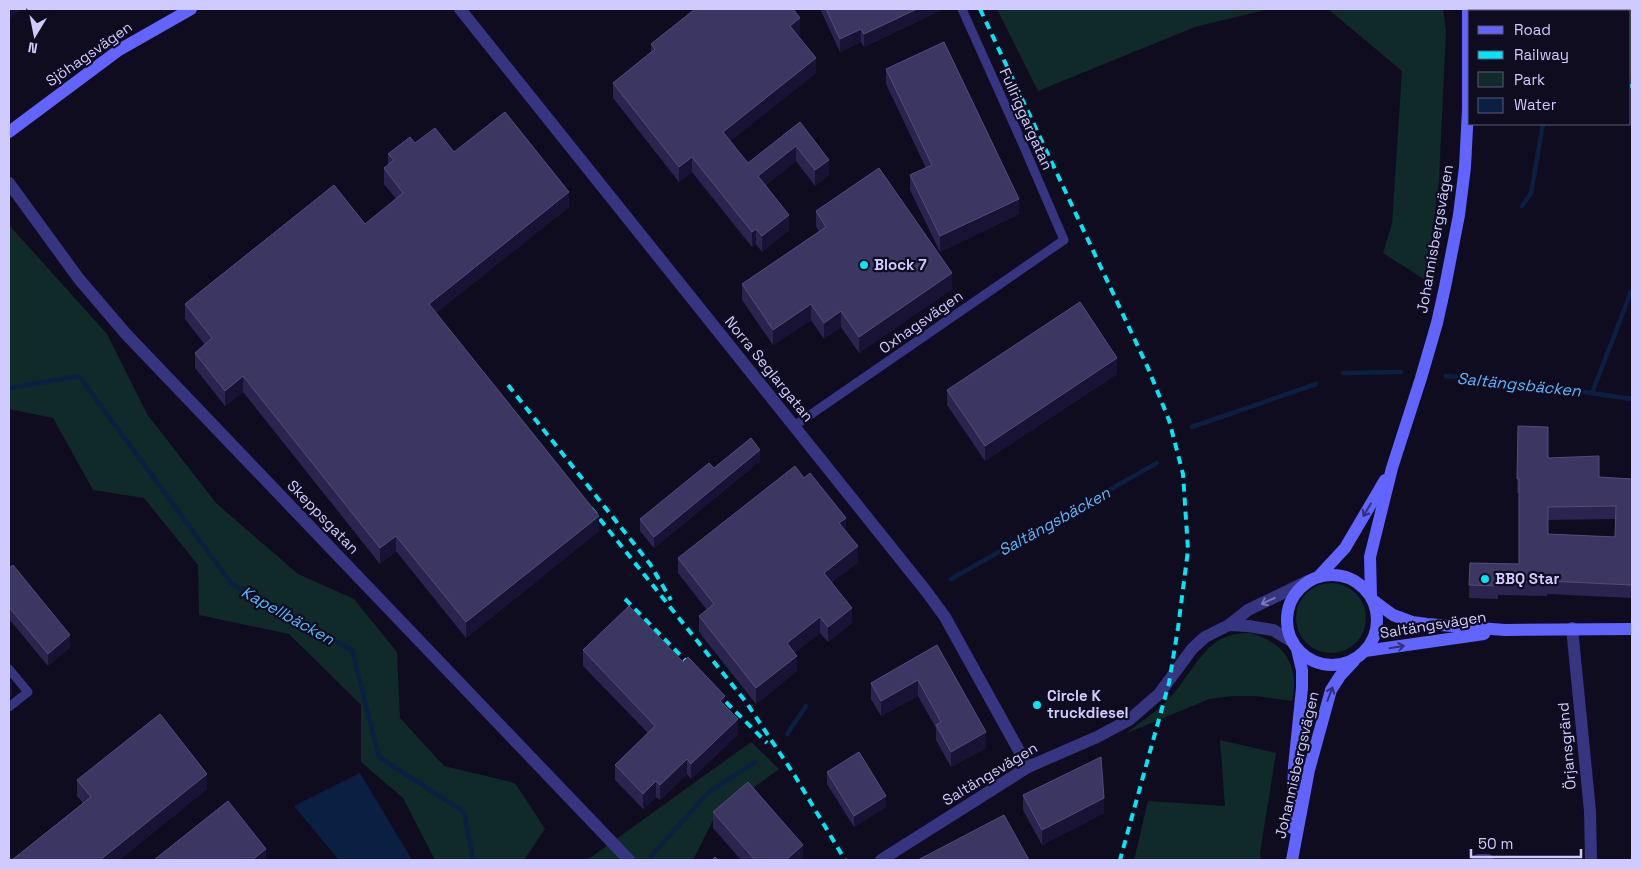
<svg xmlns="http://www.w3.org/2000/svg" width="1641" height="869" font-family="'Space Grotesk',sans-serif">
  <rect width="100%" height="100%" fill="#0f0c20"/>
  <!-- green -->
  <g fill="#0f2a28">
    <path d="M997,9H1269L1195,27L1038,91Z"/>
    <path d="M1328,9H1443L1446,31L1439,180L1427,281L1383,253L1392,224L1402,71Z"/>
    <path d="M1569,9H1632V74H1630V11H1569Z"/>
    <path d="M9,225L107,334L147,414L216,503L298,574L354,599L397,652L400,718L444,766L515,783L545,829L524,860H435L403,798L361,762V705L289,634L199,615L198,565L144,498L93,490L53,418L9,409Z"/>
    <circle cx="1331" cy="618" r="35"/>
    <path d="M1249,633C1285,642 1300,665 1292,701L1256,696H1232L1209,699L1125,734C1139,723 1155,713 1168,700C1186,682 1202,645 1226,637C1233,634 1241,633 1249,633Z"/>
    <path d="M1220,740L1276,753L1260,853L1261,860H1134L1148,801L1225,806Z"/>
    <path d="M751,742L779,769L715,816L693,860H587Z"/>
  </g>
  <!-- water -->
  <path fill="#092042" d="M360,773L412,860H339L294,806Z"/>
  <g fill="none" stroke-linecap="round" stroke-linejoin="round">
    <!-- stream -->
    <g stroke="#092042" stroke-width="4.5">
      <path d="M1542,9V11"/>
      <path d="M1522,206L1531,193L1543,124"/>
      <path d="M1343,373L1401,372"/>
      <path d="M1446,376L1508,381L1632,399"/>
      <path d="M9,388L79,376L231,583L352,650L379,757L464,812L473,860"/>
      <path d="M1592,393L1631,292"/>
      <path d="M1192,427L1316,384"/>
      <path d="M951,579L1157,463"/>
      <path d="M787,734L806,706"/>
      <path d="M651,856L709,792L755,762"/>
    </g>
    <!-- lane -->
    <g stroke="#353581" stroke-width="9">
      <path d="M794,426L1064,240L1024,147L962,9"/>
      <path d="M9,669L28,692L9,707"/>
    </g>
    <!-- street -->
    <g stroke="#353581" stroke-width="12">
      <path d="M460,9L926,591L945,617L1028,767"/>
      <path d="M9,183L79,279L126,334L629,860"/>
      <path d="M1229,625L1248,626L1273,630L1293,642"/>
      <path d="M1572,628L1590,811L1591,860"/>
      <path d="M881,860L1028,767L1097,737L1129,720L1159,694L1192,649L1205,637L1229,625L1248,610L1308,581"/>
      <path d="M1478,860H1488"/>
    </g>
    <!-- secondary -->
    <g stroke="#6264ff" stroke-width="12">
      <path d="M9,132L119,50L191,9"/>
      <circle cx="1332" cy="620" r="45"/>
      <path d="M1319,576L1345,548L1385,480"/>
      <path d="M1371,596L1370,557L1392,468L1421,378L1437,323L1445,287L1459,215L1465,167L1468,109V9"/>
      <path d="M1374,601L1393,615L1412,622L1427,624L1505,630L1632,629"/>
      <path d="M1365,651L1484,634"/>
      <path d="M1292,828L1294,767L1302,688V670L1297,649"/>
      <path d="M1292,860L1309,770L1331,690L1340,676L1354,661"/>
    </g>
    <!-- rail -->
    <g stroke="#00e6f6" stroke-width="4" stroke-dasharray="8 6" stroke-linecap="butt">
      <path d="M980,9L1148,368L1169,420L1183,474L1188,550L1178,628L1169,683L1120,860"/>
      <path d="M1630,86H1632"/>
      <path d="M508,385L650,564L671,600"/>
      <path d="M591,508L746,702L795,776L845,860"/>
      <path d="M625,599L695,670"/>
      <path d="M716,692L767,743"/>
    </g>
  </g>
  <!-- wall -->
  <g fill="#2a244f" fill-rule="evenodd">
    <path d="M821,9H943L864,47L861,42L840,52L821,11Z"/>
    <path d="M800,33L798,35L816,73L730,141L748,163L800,122L829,175L815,186L796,161L766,185L789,230L762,252L756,244L752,247L692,172L679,182L613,98V83L651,52V44Z"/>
    <path d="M886,69L1019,214L940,252L910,190V175L926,168L886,84Z"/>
    <path d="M415,143L454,152L569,207L436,313L599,531L466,638L396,551L380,564L243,392L225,406L195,368V353L205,345L185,319V304L365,224L396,199L384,184V168L388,165V154Z"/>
    <path d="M816,211L952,289L859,353L841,327L824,339L811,320L773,345L742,300V284L819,231L816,227Z"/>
    <path d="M1117,374L985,461L947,405V390Z"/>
    <path d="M1518,426L1548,458L1599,477L1632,479V598L1547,594V596L1498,595V599L1469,598L1470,563L1519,564V493H1517ZM1616,519L1615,537L1548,534V520Z"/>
    <path d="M760,461L654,548L640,531V519L714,468Z"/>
    <path d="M846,531L858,562L832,582L852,623L828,642L820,633L794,653L797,671L756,704L699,632V616L707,610L678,573V558Z"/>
    <path d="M9,568L70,647L48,666L9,619Z"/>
    <path d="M937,645L986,748L951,767L936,740V728L918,696L881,716L871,699V683Z"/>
    <path d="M583,650L725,706L738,734L691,779L687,774L660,800L656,797L643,809L615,780V765L648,733L583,666Z"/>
    <path d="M827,772L886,807L854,827L827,784Z"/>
    <path d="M77,780L207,789L119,860H12L83,803L77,796Z"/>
    <path d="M1023,795L1104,813L1042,845L1023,810Z"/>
    <path d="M713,812L803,860H741L713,828Z"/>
  </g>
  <!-- shaded-wall -->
  <g fill="#181334">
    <path d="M9,9H22L9,19Z"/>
    <path d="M917,9H943L864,47V34Z"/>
    <path d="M800,18V33L790,41V26Z"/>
    <path d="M861,29V42L840,52V39Z"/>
    <path d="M816,58V73L723,147V132Z"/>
    <path d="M796,146V161L758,191V176Z"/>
    <path d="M692,157V172L679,182V167Z"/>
    <path d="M829,160V175L815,186V170Z"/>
    <path d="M569,192V207L429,319V304Z"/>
    <path d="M1019,199V214L940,252V236Z"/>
    <path d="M789,215V230L762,252V236Z"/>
    <path d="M756,229V244L752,247V232Z"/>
    <path d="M952,273V289L859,353V337Z"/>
    <path d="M811,304V320L773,345V330Z"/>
    <path d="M841,311V327L824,339V323Z"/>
    <path d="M1117,358V374L985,461V446Z"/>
    <path d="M243,376V392L225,406V391Z"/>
    <path d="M760,450V461L654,548V537Z"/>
    <path d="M599,516V531L466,638V622Z"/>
    <path d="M846,518V533L839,523Z"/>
    <path d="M396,536V551L380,564V548Z"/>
    <path d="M858,546V562L824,588V573Z"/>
    <path d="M852,608V623L828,642V627Z"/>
    <path d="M820,617V633L787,658V643Z"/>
    <path d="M70,635V647L48,666V654Z"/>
    <path d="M797,656V671L756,704V688Z"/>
    <path d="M918,680V696L881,716V701Z"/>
    <path d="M12,681V696L9,698V683Z"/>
    <path d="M725,696V712L720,701Z"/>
    <path d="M738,719V734L691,779V764Z"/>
    <path d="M986,732V748L951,767V752Z"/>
    <path d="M687,759V774L660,800V785Z"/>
    <path d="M207,774V789L119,860H100Z"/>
    <path d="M656,781V797L643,809V794Z"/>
    <path d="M886,796V807L854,827V816Z"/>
    <path d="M1104,798V813L1042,845V830Z"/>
    <path d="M803,845V860H786Z"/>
    <path d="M266,849V860H252Z"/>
  </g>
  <!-- building -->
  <g fill="#3c3662" stroke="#534d7b" fill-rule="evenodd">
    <path d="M695,9H793L800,18L790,26L816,58L723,132L748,163L800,122L829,160L815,170L796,146L758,176L789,215L762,236L756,229L752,232L692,157L679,167L613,83L655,49L651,44Z"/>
    <path d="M826,9H917L864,34L861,29L840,39Z"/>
    <path d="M944,42L1019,199L940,236L910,175L932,165L886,69Z"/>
    <path d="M505,112L569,192L429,304L599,516L466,622L396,536L380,548L243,376L225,391L195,353L212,338L185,304L334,185L365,224L403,193L384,168L394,160L388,154L410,137L415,143L435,128L454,152Z"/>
    <path d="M879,168L952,273L859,337L841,311L824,323L811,304L773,330L742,284L826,227L816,211Z"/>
    <path d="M1080,302L1117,358L985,446L947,390Z"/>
    <path d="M1518,426L1548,427V458L1599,456V477L1632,479V585L1547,581V582H1498V586L1469,585L1470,563L1519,564V479H1517ZM1616,506L1615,537L1548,534V507Z"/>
    <path d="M751,438L760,450L654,537L640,519L709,463L714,468Z"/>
    <path d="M795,466L804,478L810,473L846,518L839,523L858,546L824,573L852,608L828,627L820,617L787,643L797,656L756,688L699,616L714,604L678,558Z"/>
    <path d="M13,565L70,635L48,654L9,607V568Z"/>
    <path d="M629,606L683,662L688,657L725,696L720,701L738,719L691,764L687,759L660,785L656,781L643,794L615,765L655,726L583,650Z"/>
    <path d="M937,645L986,732L951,752L936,725L941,722L918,680L881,701L871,683Z"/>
    <path d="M160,714L207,774L100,860H12L91,797L77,780Z"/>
    <path d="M859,752L886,796L854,816L827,772Z"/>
    <path d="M1101,757L1104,798L1042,830L1023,795Z"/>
    <path d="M748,782L803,845L786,860H755L713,812Z"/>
    <path d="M228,801L266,849L252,860H154Z"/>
    <path d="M1004,815L1029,860H918Z"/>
    <path d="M715,857L718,860H712Z"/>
  </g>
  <!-- one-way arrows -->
  <defs><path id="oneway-shaft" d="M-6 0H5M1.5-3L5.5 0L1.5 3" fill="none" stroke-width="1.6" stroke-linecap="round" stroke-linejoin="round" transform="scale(1.25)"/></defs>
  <g stroke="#302f79">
    <use href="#oneway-shaft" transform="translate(1367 510) rotate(121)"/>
    <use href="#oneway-shaft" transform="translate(1397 647) rotate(-9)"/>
    <use href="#oneway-shaft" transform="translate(1330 694) rotate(-69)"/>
  </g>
  <use stroke="#7a78ba" href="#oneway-shaft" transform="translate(1268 601) rotate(155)"/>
  <!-- markers -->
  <g fill="#00e6f6" stroke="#0f0c20" stroke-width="2">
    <circle cx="864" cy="265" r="5"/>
    <circle cx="1485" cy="579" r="5"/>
    <circle cx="1037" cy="705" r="5"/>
  </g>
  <g text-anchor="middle" stroke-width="4.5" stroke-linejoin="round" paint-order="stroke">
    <!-- street labels -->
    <g font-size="15" fill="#cfcbff" stroke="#0f0c20">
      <text transform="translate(89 54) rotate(-35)" y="5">Sjöhagsvägen</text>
      <text transform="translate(1026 119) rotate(66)" y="5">Fullriggargatan</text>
      <text transform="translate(1435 239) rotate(-80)" y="5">Johannisbergsvägen</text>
      <text transform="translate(921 322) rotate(-35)" y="5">Oxhagsvägen</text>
      <text transform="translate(769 369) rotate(51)" y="5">Norra Seglargatan</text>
      <text transform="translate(323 517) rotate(46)" y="5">Skeppsgatan</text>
      <text transform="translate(1433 625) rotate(-9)" y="5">Saltängsvägen</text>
      <text transform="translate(1567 746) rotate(-95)" y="5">Örjansgränd</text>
      <text transform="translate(1297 765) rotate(-77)" y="5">Johannisbergsvägen</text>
      <text transform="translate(990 774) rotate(-31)" y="5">Saltängsvägen</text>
    </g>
    <!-- poi labels -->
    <g font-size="15" font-weight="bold" fill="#cfcbff" stroke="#0f0c20" text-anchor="start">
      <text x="874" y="270">Block 7</text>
      <text x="1495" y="584">BBQ Star</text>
      <text x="1047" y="701">Circle K<tspan x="1047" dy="17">truckdiesel</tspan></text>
    </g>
    <!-- water labels -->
    <g font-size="16" font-style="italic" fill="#59b8ff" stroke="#0f0c20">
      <text transform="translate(1519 384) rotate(6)" y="6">Saltängsbäcken</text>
      <text transform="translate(1054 521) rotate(-29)" y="6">Saltängsbäcken</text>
      <text transform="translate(288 615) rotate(29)" y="6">Kapellbäcken</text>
    </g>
  </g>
  <!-- border -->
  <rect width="1641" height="869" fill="none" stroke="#cfcbff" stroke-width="20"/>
  <!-- legend -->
  <rect x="1468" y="10" width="162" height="115" fill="#0f0c20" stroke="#5c5879"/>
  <rect x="1478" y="26" width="25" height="8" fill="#6264ff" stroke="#5c5879"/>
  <text x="1514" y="35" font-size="15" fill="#cfcbff">Road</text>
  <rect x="1478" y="51" width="25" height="8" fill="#00e6f6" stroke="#5c5879"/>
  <text x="1514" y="60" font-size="15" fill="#cfcbff">Railway</text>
  <rect x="1478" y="72" width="25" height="15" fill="#0f2a28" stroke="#5c5879"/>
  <text x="1514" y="85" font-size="15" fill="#cfcbff">Park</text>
  <rect x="1478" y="98" width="25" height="15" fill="#092042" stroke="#5c5879"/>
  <text x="1514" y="110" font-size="15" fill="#cfcbff">Water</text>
  <!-- north arrow -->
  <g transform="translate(35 35) rotate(190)" stroke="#0f0c20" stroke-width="4" paint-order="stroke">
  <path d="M0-4L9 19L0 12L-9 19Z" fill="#cfcbff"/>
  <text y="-8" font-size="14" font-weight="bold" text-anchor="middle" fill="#cfcbff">N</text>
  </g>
  <!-- scale -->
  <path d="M1471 849v8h110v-8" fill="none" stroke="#cfcbff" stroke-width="2.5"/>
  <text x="1478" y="849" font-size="15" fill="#cfcbff" stroke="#0f0c20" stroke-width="4" paint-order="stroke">50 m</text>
</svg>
